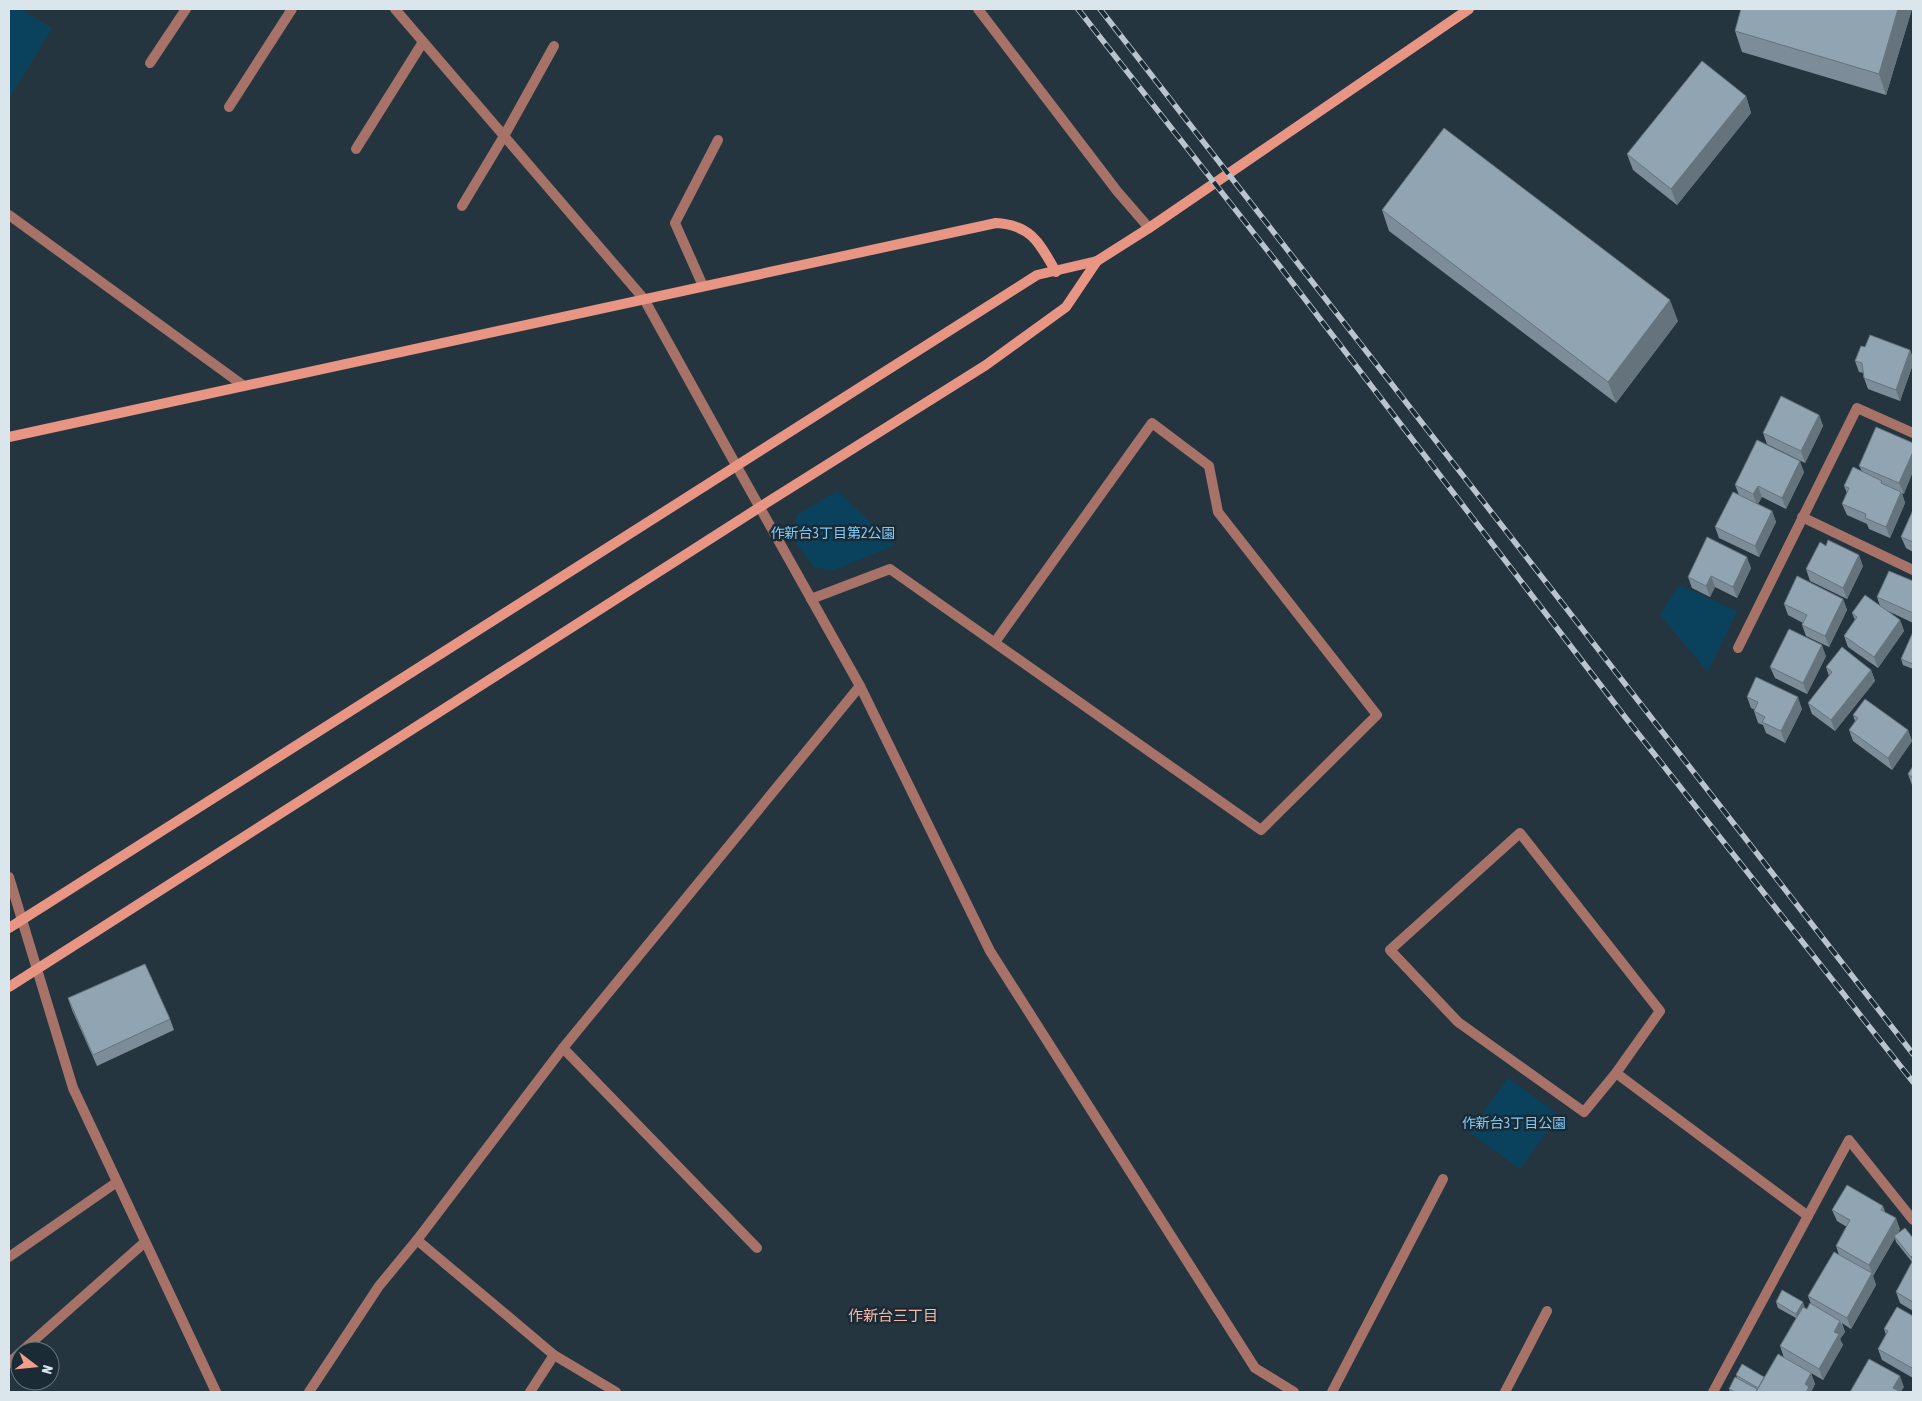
<svg xmlns="http://www.w3.org/2000/svg" width="1922" height="1401" font-family="'Asap Condensed','Noto Sans JP',sans-serif">
  <rect width="100%" height="100%" fill="#243540"/>
  <!-- green -->
  <g fill="#0a425e">
    <path d="M9,9H20L52,28L9,99Z"/>
    <path d="M837,491L895,545L832,571L814,567L791,536L797,515Z"/>
    <path d="M1679,585L1737,611L1708,672L1660,615Z"/>
    <path d="M1508,1078L1559,1115L1520,1169L1469,1132Z"/>
  </g>
  <g fill="none" stroke-linecap="round" stroke-linejoin="round">
    <!-- lane -->
    <g stroke="#a77267" stroke-width="10">
      <path d="M395,9L644,299L736,465"/>
      <path d="M978,9L1088,153"/>
      <path d="M150,63L186,9"/>
      <path d="M229,107L292,9"/>
      <path d="M356,149L423,42"/>
      <path d="M462,206L504,136L554,46"/>
      <path d="M703,286L675,223L718,140"/>
      <path d="M563,1048L757,1248"/>
      <path d="M9,1257L117,1182"/>
      <path d="M22,1351L145,1242"/>
      <path d="M9,1363L20,1353"/>
      <path d="M530,1392L554,1355"/>
      <path d="M1332,1392L1443,1179"/>
    </g>
    <!-- street -->
    <g stroke="#a77267" stroke-width="10">
      <path d="M1088,153L1117,191L1149,228"/>
      <path d="M9,215L244,386"/>
      <path d="M736,465L860,686L990,951L1255,1368L1294,1392"/>
      <path d="M1802,517L1913,570"/>
      <path d="M811,599L890,569L1261,830L1377,715L1218,512L1209,466L1152,423L995,642"/>
      <path d="M1738,648L1857,408L1913,433"/>
      <path d="M9,877L73,1088L216,1392"/>
      <path d="M1616,1073L1584,1112L1458,1022L1390,950L1520,833L1660,1011L1616,1073L1808,1216"/>
      <path d="M417,1240L554,1355L616,1392"/>
      <path d="M309,1392L379,1286L417,1240L563,1048L860,686"/>
      <path d="M1505,1392L1547,1311"/>
      <path d="M1713,1392L1849,1140L1913,1220"/>
    </g>
    <!-- secondary -->
    <g stroke="#e89583" stroke-width="10">
      <path d="M9,437L996,223C1032,225 1040,244 1056,272"/>
      <path d="M9,928L1037,275L1097,261L1149,228L1469,9"/>
      <path d="M9,987L760,507L986,365L1066,307L1097,261"/>
    </g>
    <defs>
      <g id="rail">
        <path d="M1078,9L1278,264L1625,717L1913,1082"/>
        <path d="M1100,9L1913,1054"/>
      </g>
    </defs>
    <!-- rail casing -->
    <use href="#rail" stroke="#b9c4cc" stroke-width="5.5"/>
    <!-- rail -->
    <use href="#rail" stroke="#1a2b35" stroke-width="4" stroke-dasharray="11" stroke-linecap="butt"/>
  </g>
  <!-- wall -->
  <g fill="#7c8d99">
    <path d="M1741,9H1912L1886,95L1742,52L1735,31Z"/>
    <path d="M1746,96L1751,113L1677,205L1633,170L1627,154Z"/>
    <path d="M1382,210L1678,321L1616,403L1389,231Z"/>
    <path d="M1865,347L1910,350L1913,359V364L1900,401L1868,389L1864,378V373L1859,372L1855,361Z"/>
    <path d="M1819,415L1823,426L1805,463L1767,444L1763,433Z"/>
    <path d="M1913,443L1904,494L1902,493L1905,503L1890,538L1869,529L1867,524L1847,515L1842,504L1847,493L1844,486L1862,471L1859,466Z"/>
    <path d="M1804,472L1786,509L1762,497L1758,504L1772,511L1776,522L1759,557L1719,538L1715,527L1739,495L1735,485Z"/>
    <path d="M1913,510V552L1906,548L1901,537Z"/>
    <path d="M1863,566L1847,599L1810,581L1806,569Z"/>
    <path d="M1751,568L1737,598L1715,587L1710,597L1692,588L1688,577Z"/>
    <path d="M1913,581V623L1888,611L1900,620L1904,631L1878,668L1848,647L1844,636L1855,620L1852,613L1880,606L1877,597Z"/>
    <path d="M1843,599L1847,610L1829,647L1806,636L1802,625L1803,623L1788,615L1784,604Z"/>
    <path d="M1913,632V669L1903,665L1901,659Z"/>
    <path d="M1826,656L1807,694L1775,678L1770,667Z"/>
    <path d="M1826,667L1871,670L1875,681L1835,731L1812,714L1808,703L1829,676Z"/>
    <path d="M1747,697L1802,709L1785,743L1766,733L1763,725L1758,723L1754,711L1755,710L1751,708Z"/>
    <path d="M1853,715L1908,730L1912,741L1892,770L1853,741L1849,730L1855,721Z"/>
    <path d="M1913,766V786L1912,785L1908,774Z"/>
    <path d="M68,998L170,1019L174,1030L97,1066L72,1010Z"/>
    <path d="M1883,1206L1885,1212L1900,1229L1897,1234L1913,1238V1311L1900,1303L1896,1292L1912,1262L1896,1242L1895,1238L1873,1276L1876,1285L1851,1329L1842,1323L1845,1332L1840,1339L1843,1345L1823,1380L1811,1373L1815,1384L1811,1392H1730L1729,1389L1737,1377L1736,1375L1764,1377L1784,1358L1780,1346L1796,1318L1778,1308L1776,1302L1805,1308L1807,1309L1811,1304L1808,1296L1839,1255L1836,1246L1847,1227L1837,1221L1832,1210Z"/>
    <path d="M1913,1316V1378L1882,1360L1878,1349L1886,1335L1884,1329Z"/>
  </g>
  <!-- shaded-wall -->
  <g fill="#65737d">
    <path d="M1898,9H1912L1886,95L1879,74Z"/>
    <path d="M1746,96L1751,113L1677,205L1671,189Z"/>
    <path d="M1670,300L1678,321L1616,403L1608,382Z"/>
    <path d="M1910,350L1913,359V364L1900,401L1896,390Z"/>
    <path d="M1819,415L1823,426L1805,463L1801,451Z"/>
    <path d="M1913,452V472L1904,494L1899,483Z"/>
    <path d="M1800,461L1804,472L1786,509L1782,498Z"/>
    <path d="M1758,486L1762,497L1757,505L1753,494Z"/>
    <path d="M1901,492L1905,503L1890,538L1886,527Z"/>
    <path d="M1772,511L1776,522L1759,557L1755,546Z"/>
    <path d="M1859,555L1863,566L1847,599L1843,588Z"/>
    <path d="M1747,557L1751,568L1737,598L1733,587Z"/>
    <path d="M1711,576L1715,587L1710,597L1706,586Z"/>
    <path d="M1843,599L1847,610L1829,647L1825,636Z"/>
    <path d="M1900,620L1904,631L1878,668L1874,657Z"/>
    <path d="M1822,645L1826,656L1807,694L1803,683Z"/>
    <path d="M1871,670L1875,681L1835,731L1831,720Z"/>
    <path d="M1798,697L1802,709L1785,743L1781,731Z"/>
    <path d="M1908,730L1912,741L1892,770L1888,758Z"/>
    <path d="M1896,1218L1900,1229L1895,1238L1894,1236L1895,1238L1873,1276L1869,1265Z"/>
    <path d="M1913,1255V1263L1911,1257Z"/>
    <path d="M1872,1273L1876,1285L1851,1329L1847,1318Z"/>
    <path d="M1803,1302L1805,1308L1798,1320L1796,1314Z"/>
    <path d="M1840,1321L1845,1332L1840,1339L1843,1345L1823,1380L1819,1369L1834,1332Z"/>
    <path d="M1811,1373L1815,1384L1811,1392H1806L1805,1384Z"/>
    <path d="M1900,1376L1904,1387L1901,1392L1893,1388Z"/>
  </g>
  <!-- building -->
  <g fill="#90a4b2" stroke="#65737d">
    <path d="M1741,9H1898L1879,74L1735,31Z"/>
    <path d="M1702,61L1746,96L1671,189L1627,154Z"/>
    <path d="M1444,128L1670,300L1608,382L1382,210Z"/>
    <path d="M1870,335L1910,350L1896,390L1864,378L1862,363L1855,361L1861,346L1865,347Z"/>
    <path d="M1781,396L1819,415L1801,451L1763,433Z"/>
    <path d="M1876,427L1913,443V452L1899,483L1859,466Z"/>
    <path d="M1757,440L1800,461L1782,498L1758,486L1753,494L1735,485Z"/>
    <path d="M1853,467L1882,481L1881,483L1901,492L1886,527L1865,518L1866,514L1842,504L1849,488L1844,486Z"/>
    <path d="M1733,492L1772,511L1755,546L1715,527Z"/>
    <path d="M1913,510V542L1901,537Z"/>
    <path d="M1707,537L1747,557L1733,587L1711,576L1706,586L1688,577Z"/>
    <path d="M1828,540L1859,555L1843,588L1806,569L1820,542L1826,546Z"/>
    <path d="M1889,571L1913,581V613L1877,597Z"/>
    <path d="M1797,576L1843,599L1825,636L1802,625L1807,615L1784,604Z"/>
    <path d="M1865,595L1900,620L1874,657L1844,636L1857,617L1852,613Z"/>
    <path d="M1789,629L1822,645L1803,683L1770,667Z"/>
    <path d="M1913,632V664L1901,659Z"/>
    <path d="M1842,647L1871,670L1831,720L1808,703L1832,672L1826,667Z"/>
    <path d="M1756,677L1798,697L1781,731L1762,722L1765,717L1754,711L1758,702L1747,697Z"/>
    <path d="M1865,699L1908,730L1888,758L1849,730L1858,718L1853,715Z"/>
    <path d="M1913,766V778L1908,774Z"/>
    <path d="M145,964L170,1019L93,1055L68,998Z"/>
    <path d="M1847,1185L1883,1206L1881,1210L1896,1218L1869,1265L1836,1246L1850,1220L1832,1210Z"/>
    <path d="M1905,1228L1913,1238V1255L1911,1257L1894,1236Z"/>
    <path d="M1834,1252L1872,1273L1847,1318L1808,1296Z"/>
    <path d="M1913,1260V1302L1896,1292Z"/>
    <path d="M1782,1290L1803,1302L1796,1314L1776,1302Z"/>
    <path d="M1810,1303L1840,1321L1834,1332L1839,1334L1819,1369L1780,1346L1803,1307L1807,1309Z"/>
    <path d="M1897,1307L1913,1316V1367L1912,1368L1878,1349L1888,1331L1884,1329Z"/>
    <path d="M1778,1354L1811,1373L1805,1384L1809,1387L1806,1392H1756Z"/>
    <path d="M1869,1359L1900,1376L1893,1388L1901,1392H1850Z"/>
    <path d="M1742,1364L1764,1377L1758,1388L1736,1375Z"/>
    <path d="M1735,1377L1757,1389L1756,1392H1735L1729,1389Z"/>
  </g>
  <g text-anchor="middle" stroke-width="5" stroke-linejoin="round" paint-order="stroke">
    <!-- park labels -->
    <g font-size="14" fill="#81cbf9" stroke="#1a2b35">
      <text x="833" y="538">作新台3丁目第2公園</text>
      <text x="1514" y="1128">作新台3丁目公園</text>
    </g>
    <!-- neighbourhood labels -->
    <g font-size="15" fill="#fab8a9" stroke="#1a2b35">
      <text x="893" y="1321">作新台三丁目</text>
    </g>
  </g>
  <!-- border -->
  <rect width="1922" height="1401" fill="none" stroke="#dbe5ec" stroke-width="20"/>
  <!-- north arrow -->
  <g transform="translate(35 1366) rotate(106)"><circle r="24" fill="#1a2b35" stroke="#67757e"/>
  <path d="M0-4L9 19L0 12L-9 19Z" fill="#f49d8b"/>
  <text y="-8" font-size="14" font-weight="bold" text-anchor="middle" fill="#dbe5ec">N</text>
  </g>
</svg>
